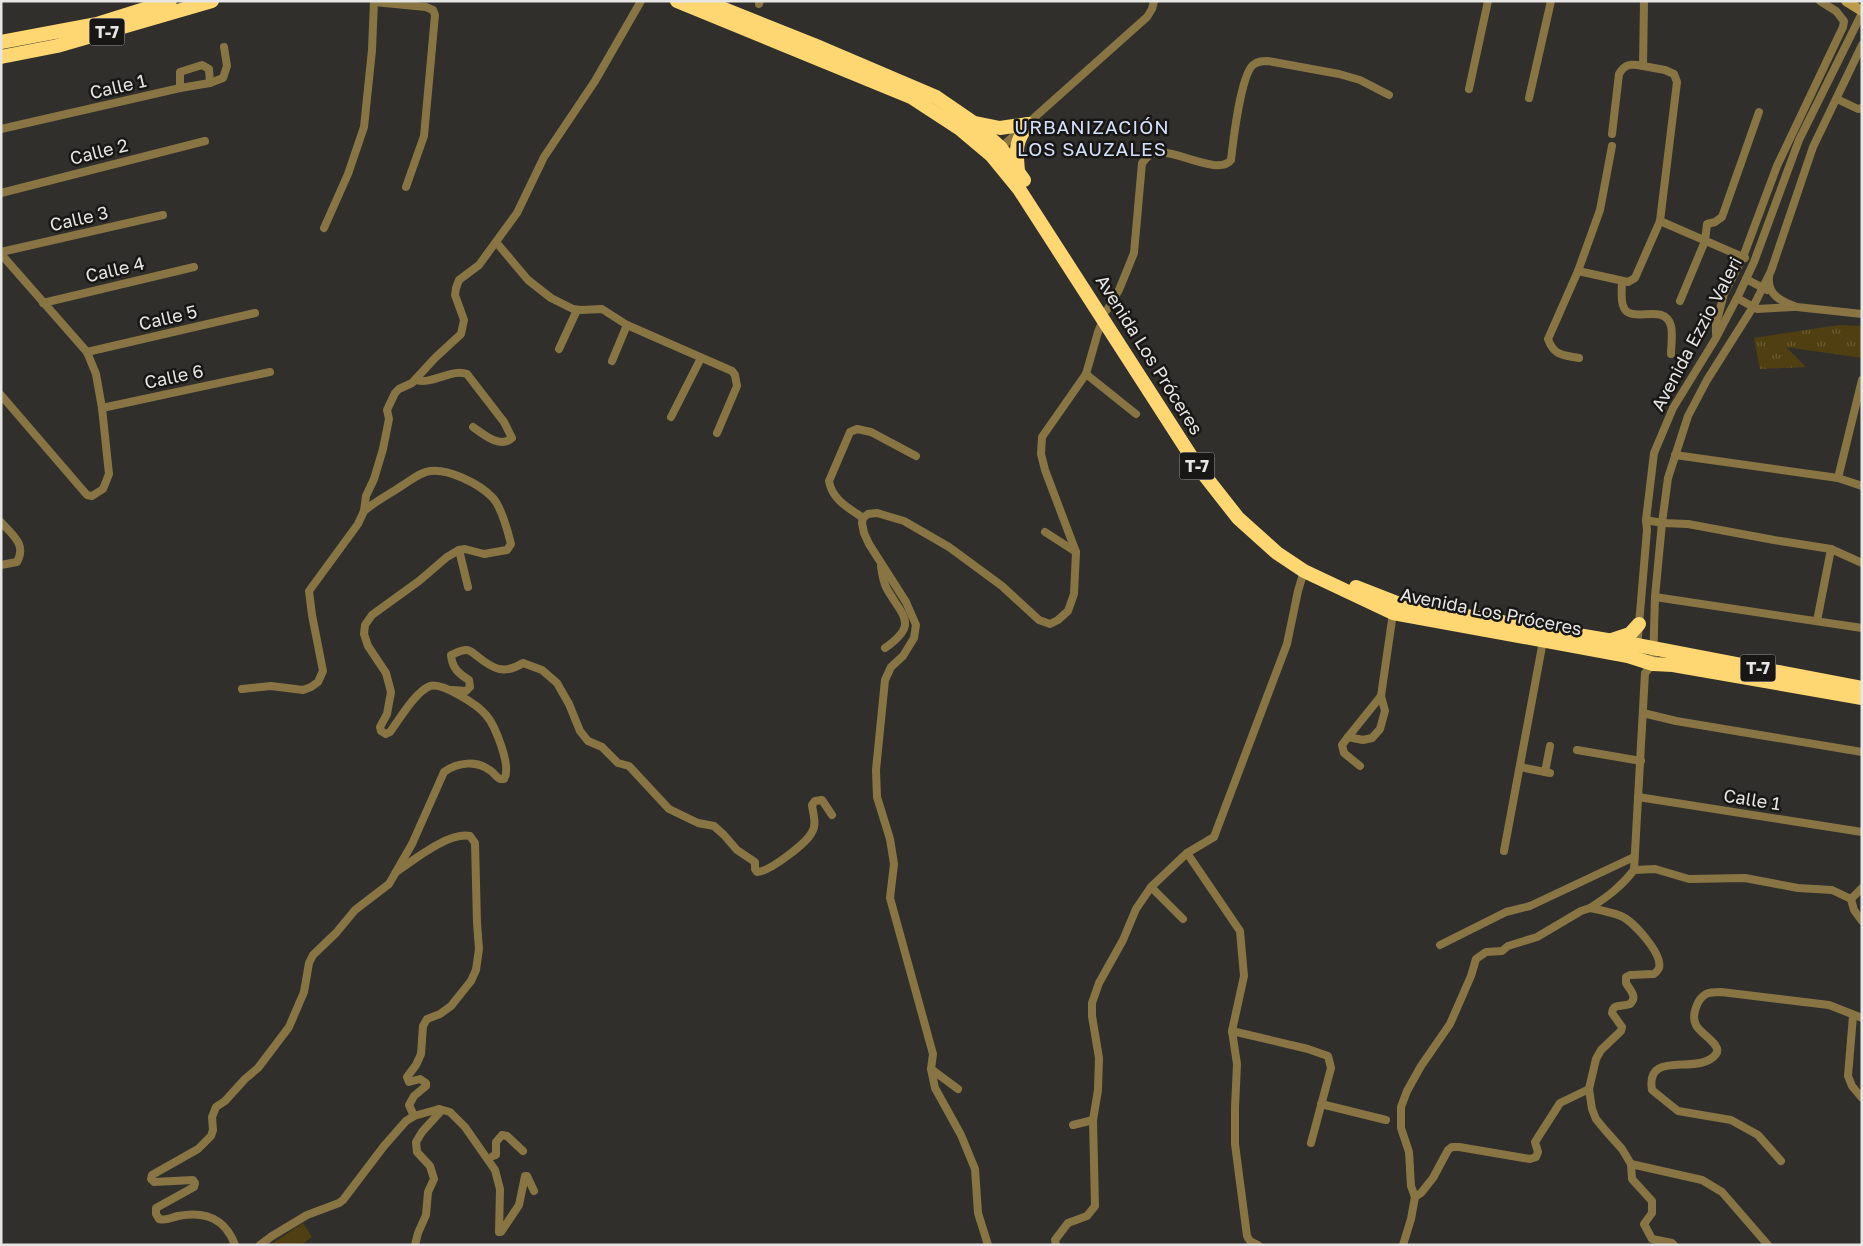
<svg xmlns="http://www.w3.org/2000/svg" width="1863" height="1246" font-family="'Golos Text',sans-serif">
  <defs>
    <pattern id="park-tufts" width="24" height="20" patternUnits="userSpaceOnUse" patternTransform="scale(1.25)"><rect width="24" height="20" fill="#503f10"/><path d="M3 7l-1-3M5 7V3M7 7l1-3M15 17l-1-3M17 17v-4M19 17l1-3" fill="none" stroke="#695b33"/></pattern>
  </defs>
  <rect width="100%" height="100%" fill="#302f2c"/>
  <!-- green -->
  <path fill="#503f10" d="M303,1223L312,1237L301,1245H270Z"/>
  <!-- park -->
  <path fill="url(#park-tufts)" d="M1839,325L1862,326V358L1786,347L1806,367L1760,369L1754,338Z"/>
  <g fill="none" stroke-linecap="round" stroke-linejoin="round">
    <!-- street -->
    <g stroke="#897544" stroke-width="8">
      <path d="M374,2L426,7L433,10L435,15L424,136L406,187"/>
      <path d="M759,4L760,1"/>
      <path d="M180,88L210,83L223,78L227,66L224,47"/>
      <path d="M1469,89L1488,1"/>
      <path d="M1529,98L1551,1"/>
      <path d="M1837,99L1858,109L1862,108"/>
      <path d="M1,129L180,88V72L202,65L209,69L210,83"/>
      <path d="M1612,134L1619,74C1625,63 1632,64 1643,66"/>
      <path d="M999,149L1147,17L1152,9L1154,1"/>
      <path d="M1,193L205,141"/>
      <path d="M1660,221L1745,258"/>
      <path d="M324,228L348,174L364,127L372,50L374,1"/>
      <path d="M496,242L528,280L551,298L573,309L581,310L602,309L627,325L732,371L735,375L737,386L717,433"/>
      <path d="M1,252L163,215"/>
      <path d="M1,254L87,352L96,374L102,408L109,474L103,489L92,496L87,495L1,395"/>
      <path d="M1578,271L1628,282L1635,278L1660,221L1677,82L1674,74L1665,70L1643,66L1644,1"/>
      <path d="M1769,277C1767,295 1782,302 1797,307L1862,314"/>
      <path d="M1746,279L1767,290"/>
      <path d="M1622,281C1622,288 1620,301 1624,308C1632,324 1665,302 1671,326C1673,335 1671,346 1671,354"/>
      <path d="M1737,298L1757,309L1794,307"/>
      <path d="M1680,301L1705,241L1707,224L1715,222L1722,217L1759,112"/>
      <path d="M43,303L194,267"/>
      <path d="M1107,310L1119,290L1134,253L1142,163C1144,161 1147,157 1150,155C1168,143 1217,178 1231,160C1233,142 1241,75 1253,65C1258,61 1263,61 1268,61L1339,74L1360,80L1389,95"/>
      <path d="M1716,334V324L1724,294L1743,257L1777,166L1843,27L1844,21L1836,11L1820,1"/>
      <path d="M559,349L577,310"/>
      <path d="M87,352L255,313"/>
      <path d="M1579,358C1563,355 1554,356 1548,339L1578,271L1600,210L1612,146"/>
      <path d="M612,361L627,325"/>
      <path d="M1086,374L1136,414"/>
      <path d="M415,380C433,385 452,368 467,374L504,422L512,438C501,449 484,435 473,427"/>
      <path d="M102,408L270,372"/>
      <path d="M671,417L701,358"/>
      <path d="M1675,455L1838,478L1862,486"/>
      <path d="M1838,478L1862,380"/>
      <path d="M863,518C849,508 832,500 829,481L850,432L857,429L871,432L916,456"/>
      <path d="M1646,520L1662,523L1688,524L1774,540L1831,549L1862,563"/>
      <path d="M1,522C12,535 27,544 17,562L1,565"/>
      <path d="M1045,532L1076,552"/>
      <path d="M459,550L468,587"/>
      <path d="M881,566C882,574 883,582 887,589C903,617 919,624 885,648"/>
      <path d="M1655,597L1862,628"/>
      <path d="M1817,621L1831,549"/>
      <path d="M1637,648L1647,530L1646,520L1654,453L1673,408L1716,338L1739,294L1754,262L1799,140L1862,13"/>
      <path d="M242,689L271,686L303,690L311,687L318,682L323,671L312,615L309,591L358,524L364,511L366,496L374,479L383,449L389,419L387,410L395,393L399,389L412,383L435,358L461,334L464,320L455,295L456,288L459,280L479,265L517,213L544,157L595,81L641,1"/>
      <path d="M452,690L466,691L470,687L469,680C459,674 452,668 451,655C456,653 461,650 466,650C471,650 473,653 477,656C493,669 504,675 523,663L542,670L557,683L569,704L580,731L588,741L602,747L618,763L629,766L669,809L698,823L714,826L724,835L737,850L755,862V869L757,872C769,872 807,843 812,832C817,824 813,814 812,805L815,801L822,800L832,815"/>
      <path d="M1643,713L1676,721L1862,752"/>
      <path d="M1348,737L1381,696"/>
      <path d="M1577,750L1641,761"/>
      <path d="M1360,766L1344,753L1342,745L1348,737L1363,740L1372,738L1380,729L1385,711L1381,696L1393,613"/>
      <path d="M1520,767L1550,773"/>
      <path d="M1545,772L1550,746"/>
      <path d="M1638,797L1862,832"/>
      <path d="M1504,851L1543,641"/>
      <path d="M1187,853L1240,931L1244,976L1232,1031L1237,1064L1235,1107V1144L1247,1236L1250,1241L1258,1245"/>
      <path d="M1634,870L1655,869L1689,879L1745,878L1798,888L1832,890L1851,899L1862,888"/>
      <path d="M396,872C414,860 448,832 470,836L475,843L477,923L479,949L476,970L471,981L451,1006L440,1014L427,1019L423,1026L421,1054L416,1065L407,1077L409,1082L420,1079L426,1083V1086L414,1096L409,1105L414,1116"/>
      <path d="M1151,887L1183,919"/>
      <path d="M1851,899L1854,910L1862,921"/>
      <path d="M1440,945L1506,912L1530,906L1634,857"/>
      <path d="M1853,1016L1848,1076L1852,1086L1862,1098"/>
      <path d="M1232,1031L1308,1049L1328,1056L1331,1068L1311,1143"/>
      <path d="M931,1069L958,1089"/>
      <path d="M1321,1104L1386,1120"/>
      <path d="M1073,1125L1093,1120"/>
      <path d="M493,1156L496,1155V1142L502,1135L507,1136L523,1151"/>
      <path d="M1781,1161L1758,1135L1731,1120L1678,1111L1652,1090C1645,1048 1699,1077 1716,1054C1723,1045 1699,1033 1696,1025C1691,1016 1697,999 1706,994C1710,992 1716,992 1721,992L1829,1005L1862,1018"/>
      <path d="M1631,1164L1702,1180L1722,1192L1768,1245"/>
      <path d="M1415,1197L1421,1193L1433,1178L1448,1150L1452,1147H1459L1530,1159L1536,1157L1538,1152L1535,1142L1560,1103L1589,1089"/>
      <path d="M235,1245C225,1218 205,1211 178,1216C170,1218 167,1221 159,1219L156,1214V1208L194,1187L195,1183L193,1180L154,1182L151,1179L152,1175L198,1149L211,1136L213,1130L212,1117L216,1107L225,1101L245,1079L258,1068L289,1027L304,992L309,963L313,955L336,933L355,910L389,884L412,844L444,772C458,762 477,760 491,771C494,773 496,777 500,779H504C512,767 495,725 486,715C478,705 442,682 430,686C415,692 399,720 390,732L386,734L381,731L380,727L387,714L391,692L386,673L368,646L364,634L365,625L372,615L419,581L447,557L459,550L465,549L484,554L507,550L511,544C508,532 501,507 493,498C480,484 445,466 426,472C418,474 410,481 403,485C390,494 376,501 364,511"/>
      <path d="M260,1245L272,1236L307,1215L339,1203L343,1200L384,1146L406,1121L414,1116L439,1109L450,1112L465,1127L495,1170L500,1189L499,1232H501L519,1205L525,1176H527L534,1191"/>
      <path d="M415,1245L418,1233L426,1215L428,1192L434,1179L430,1166L417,1152L416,1142L422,1132L440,1112L439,1109"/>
      <path d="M988,1245L978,1213L975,1169L961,1135L935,1088L931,1069L933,1054L890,898L894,864L890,839L877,797L876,770L885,680L891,667L903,656L914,638L916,625L906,602L869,544L864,533L862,523L863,518L868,514L877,513L904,521L949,547L1002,586L1039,620L1050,624L1058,620L1068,611L1074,594L1076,552L1045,470L1041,454L1042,437L1086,374L1098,332L1103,320"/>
      <path d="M1056,1245L1055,1240L1068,1223L1087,1216L1095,1206L1093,1120L1098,1090L1099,1058L1092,1016V1003L1099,983L1123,940L1136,909L1151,887L1187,853L1214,837L1287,644L1298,591L1304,571"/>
      <path d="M1403,1245L1411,1219L1415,1197L1411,1186L1409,1152L1401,1128V1107L1407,1091L1421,1066L1450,1024L1471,976L1476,959L1486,952L1502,951L1508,946L1537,937L1581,911L1590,908"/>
      <path d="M1674,1245L1672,1243L1652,1239L1644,1224L1652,1213V1201L1632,1179L1631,1164L1622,1149L1605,1130L1596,1119L1592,1109L1589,1089L1596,1059L1601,1050L1621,1031L1622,1027L1612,1013C1613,1003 1622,1007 1630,1004C1638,997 1630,990 1626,983V977L1630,975L1654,974C1657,972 1658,970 1659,968C1663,954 1633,921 1621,916C1611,912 1600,910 1590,908C1607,897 1621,887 1634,870L1645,673L1653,664L1655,597L1662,523L1668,478L1688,416L1707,380L1753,307L1771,271L1813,147L1862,45"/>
    </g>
    <!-- secondary -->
    <path stroke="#bc9c49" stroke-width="10" d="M1846,1L1862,11"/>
    <!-- highway -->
    <g stroke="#fed772" stroke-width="14">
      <path d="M677,1L911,97L960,129L992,156L1019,189L1198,467L1238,518L1277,553L1304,571L1393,613L1628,656L1653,664L1673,665L1862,698"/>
      <path d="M704,1L814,45L936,97L971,121L1001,148L1024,180"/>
      <path d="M1,42L97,24L170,1"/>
      <path d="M1,57L57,46L212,1"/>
      <path d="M975,123L1000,128L1028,124"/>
      <path d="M1018,171C1016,148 1015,143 1028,124"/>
      <path d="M1356,587L1397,603L1425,609L1637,645L1862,688"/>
      <path d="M1612,640L1630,634L1639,624"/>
    </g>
  </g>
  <g text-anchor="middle" stroke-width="5" stroke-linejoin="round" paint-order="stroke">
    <!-- shield labels -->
    <g fill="#181716" stroke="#a8a8a6" stroke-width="1">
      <rect x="89.5" y="18.5" width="35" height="27" rx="4"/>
      <rect x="1179.5" y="452.5" width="35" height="27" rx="4"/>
      <rect x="1740.5" y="654.5" width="35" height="27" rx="4"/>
    </g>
    <g font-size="16" font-weight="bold" fill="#e6e6e4">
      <text x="107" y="38">T-7</text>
      <text x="1197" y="472">T-7</text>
      <text x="1758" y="674">T-7</text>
    </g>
    <!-- street labels -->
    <g font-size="18" fill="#e6e6e4" stroke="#181716">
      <text transform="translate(118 87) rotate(-13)" y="6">Calle 1</text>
      <text transform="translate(99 152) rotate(-14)" y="6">Calle 2</text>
      <text transform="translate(79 219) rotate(-13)" y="6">Calle 3</text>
      <text transform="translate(115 270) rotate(-13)" y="6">Calle 4</text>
      <text transform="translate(168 318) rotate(-13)" y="6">Calle 5</text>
      <text transform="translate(1697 334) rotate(-62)" y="6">Avenida Ezzio Valeri</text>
      <text transform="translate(1149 355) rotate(58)" y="6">Avenida Los Próceres</text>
      <text transform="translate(174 377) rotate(-12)" y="6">Calle 6</text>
      <text transform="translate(1491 612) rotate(11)" y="6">Avenida Los Próceres</text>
      <text transform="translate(1752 800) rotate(9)" y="6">Calle 1</text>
    </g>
    <!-- neighbourhood labels -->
    <g font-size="19" letter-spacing="1" fill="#d5e0fb" stroke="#181716">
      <text x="1092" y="134">URBANIZACIÓN<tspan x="1092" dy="22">LOS SAUZALES</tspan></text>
    </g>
  </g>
  <!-- border -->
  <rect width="1863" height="1246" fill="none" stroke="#e6e6e4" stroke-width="5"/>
</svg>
